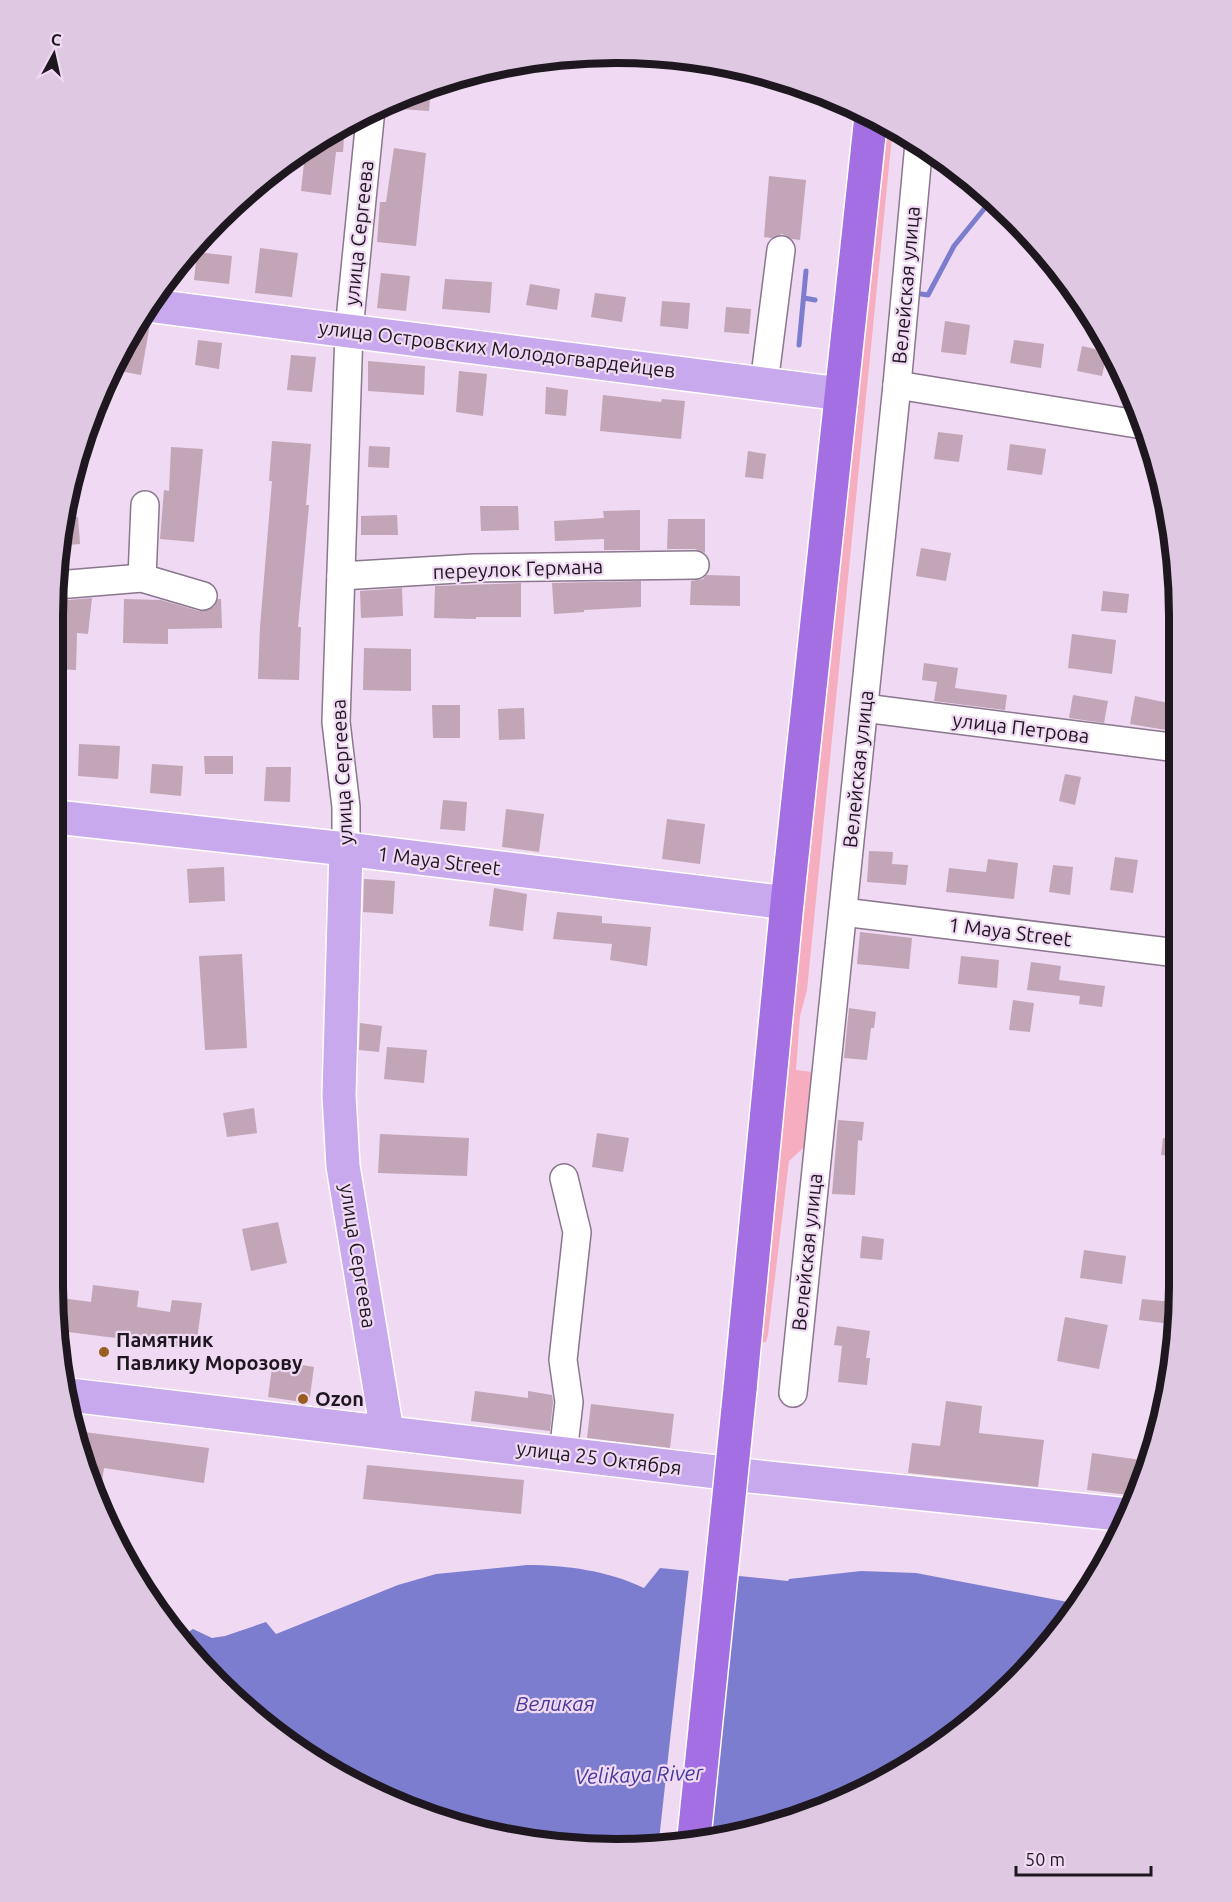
<svg xmlns="http://www.w3.org/2000/svg" width="1232" height="1902" font-family="Ubuntu,sans-serif">
  <rect width="100%" height="100%" fill="#f0d9f3"/>
  <!-- green -->
  <path fill="#f6adc0" d="M887,123L893,126L807,990L800,1016L796,1070L812,1072L819,1077L813,1139L789,1161L768,1335L766,1342L754,1343Z"/>
  <!-- water -->
  <path fill="#7d7dcf" d="M527,1565C566,1565 609,1571 644,1588L660,1568L788,1581L789,1579L861,1571L916,1573L1073,1603L1040,1657L929,1755L762,1830L579,1848L435,1819L273,1733L182,1636L193,1629L212,1638L225,1636L266,1622L276,1634L398,1585L436,1574Z"/>
  <!-- pier -->
  <path fill="#f0d9f3" d="M689,1568L730,1572L704,1836L659,1840Z"/>
  <g fill="none" stroke-linecap="round" stroke-linejoin="round">
    <!-- stream -->
    <g stroke="#7d7dcf" stroke-width="5">
      <path d="M921,294L928,295L954,246L993,198"/>
      <path d="M804,298L815,300"/>
      <path d="M799,345L806,271"/>
    </g>
  </g>
  <!-- building -->
  <g fill="#c2a5b6">
    <path d="M431,86L429,111L386,108V104Z"/>
    <path d="M345,124L343,152H336L331,195L301,191L304,163H307L309,147Z"/>
    <path d="M394,148L426,153L416,246L377,242L380,202H386Z"/>
    <path d="M769,176L806,180L800,240L792,239L782,234L772,238L764,237Z"/>
    <path d="M260,248L298,253L292,297L255,293Z"/>
    <path d="M197,252L232,256L229,284L194,280Z"/>
    <path d="M381,273L410,276L406,311L377,308Z"/>
    <path d="M445,279L492,282L490,313L442,309Z"/>
    <path d="M530,284L560,289L557,310L526,305Z"/>
    <path d="M595,293L626,297L622,322L591,317Z"/>
    <path d="M662,301L690,303L688,329L660,326Z"/>
    <path d="M726,307L751,309L749,334L724,332Z"/>
    <path d="M945,321L970,325L966,355L941,352Z"/>
    <path d="M144,322L150,324L141,375L114,370Z"/>
    <path d="M198,340L222,343L219,369L195,365Z"/>
    <path d="M1014,340L1044,344L1041,368L1010,363Z"/>
    <path d="M1082,346L1107,352L1102,376L1077,371Z"/>
    <path d="M291,355L316,357L312,392L287,390Z"/>
    <path d="M368,361L425,366L424,395L368,391Z"/>
    <path d="M459,371L487,374L483,416L456,412Z"/>
    <path d="M546,387L568,390L566,416L545,414Z"/>
    <path d="M603,395L661,402L662,399L685,401L681,439L600,431Z"/>
    <path d="M938,432L963,435L959,462L934,459Z"/>
    <path d="M272,441L311,444L306,505H309L298,627H301L299,680L258,679L260,627L272,481H269Z"/>
    <path d="M1010,444L1046,449L1042,475L1007,470Z"/>
    <path d="M369,446L390,447L389,468L368,467Z"/>
    <path d="M171,447L203,449L194,542L160,539L164,490L169,491Z"/>
    <path d="M748,451L766,454L763,479L745,477Z"/>
    <path d="M480,506H518L519,530L481,531Z"/>
    <path d="M640,510V550H604V539L555,541L554,521L604,518L603,511Z"/>
    <path d="M397,515L398,535H361V516Z"/>
    <path d="M64,517H78L80,544L57,546Z"/>
    <path d="M668,519H705V553L695,549H667Z"/>
    <path d="M921,548L951,553L946,581L916,576Z"/>
    <path d="M706,575L740,576V606L690,605L691,581L703,579Z"/>
    <path d="M641,581V607L584,610V612L554,614L552,583Z"/>
    <path d="M521,583V617H476V619L434,618L435,586Z"/>
    <path d="M402,588L403,616L361,618L360,591Z"/>
    <path d="M1103,591L1129,594L1127,613L1101,611Z"/>
    <path d="M92,598L88,634L77,633L76,670L57,669V601Z"/>
    <path d="M124,599L161,600L199,611H206L214,607L218,599H221L222,628L168,629V644L123,643Z"/>
    <path d="M1072,634L1116,640L1112,674L1068,668Z"/>
    <path d="M364,648L411,649V691L363,690Z"/>
    <path d="M924,663L958,668L955,688L1007,695L1005,710L934,701L937,682L922,680Z"/>
    <path d="M1073,695L1108,701L1104,723L1069,718Z"/>
    <path d="M1135,696L1178,705V732L1130,724Z"/>
    <path d="M432,705H460V738H433Z"/>
    <path d="M524,708L525,739L499,740L498,709Z"/>
    <path d="M79,744L120,746L118,779L78,776Z"/>
    <path d="M204,756H233V774H205Z"/>
    <path d="M152,764L183,766L181,796L150,793Z"/>
    <path d="M266,767H291L290,802L264,801Z"/>
    <path d="M1065,774L1081,777L1075,805L1059,801Z"/>
    <path d="M443,800L467,802L465,831L440,829Z"/>
    <path d="M506,809L544,814L539,852L502,847Z"/>
    <path d="M667,819L705,824L700,864L662,859Z"/>
    <path d="M869,851L893,852L892,864L908,865L906,885L867,882Z"/>
    <path d="M1115,857L1138,860L1133,893L1110,890Z"/>
    <path d="M988,859L1018,863L1014,899L946,892L949,868L986,872Z"/>
    <path d="M1053,865L1073,867L1070,895L1049,892Z"/>
    <path d="M224,867L225,901L189,903L187,869Z"/>
    <path d="M364,879L395,881L393,914L363,912Z"/>
    <path d="M494,888L527,894L523,931L489,926Z"/>
    <path d="M557,912L602,916V923L651,927L647,966L610,960L612,944L553,939Z"/>
    <path d="M860,932L912,938L909,969L857,964Z"/>
    <path d="M242,954L247,1048L205,1050L199,956Z"/>
    <path d="M961,956L999,960L997,988L958,984Z"/>
    <path d="M1031,962L1061,966L1059,980L1105,986L1102,1007L1079,1004L1080,996L1027,990Z"/>
    <path d="M1013,1000L1034,1003L1030,1032L1009,1030Z"/>
    <path d="M849,1008L876,1012L874,1028H871L867,1060L844,1058Z"/>
    <path d="M360,1023L382,1026L379,1052L359,1050Z"/>
    <path d="M387,1047L427,1050L424,1083L384,1079Z"/>
    <path d="M254,1108L257,1133L227,1137L223,1113Z"/>
    <path d="M838,1120L864,1122L862,1141L858,1140L855,1195L832,1194Z"/>
    <path d="M597,1133L629,1138L623,1172L592,1167Z"/>
    <path d="M380,1134L469,1138L467,1176L378,1173Z"/>
    <path d="M1163,1138L1176,1139V1156L1161,1155Z"/>
    <path d="M278,1222L287,1263L251,1271L242,1229Z"/>
    <path d="M862,1236L884,1239L882,1260L860,1258Z"/>
    <path d="M1084,1250L1126,1256L1122,1284L1080,1278Z"/>
    <path d="M93,1285L139,1291L137,1307L170,1312L172,1300L202,1303L197,1339L180,1337L179,1346L60,1331L54,1297L91,1302Z"/>
    <path d="M1142,1299L1173,1302L1171,1324L1139,1320Z"/>
    <path d="M1065,1317L1108,1325L1099,1369L1057,1361Z"/>
    <path d="M837,1326L870,1331L866,1358H870L867,1385L838,1382L842,1346L834,1345Z"/>
    <path d="M273,1360L314,1367L309,1403L268,1397Z"/>
    <path d="M475,1391L528,1398V1391L552,1395L553,1402L550,1431L471,1421Z"/>
    <path d="M946,1401L982,1406L979,1433L1044,1440L1038,1487L908,1473L912,1443L940,1446Z"/>
    <path d="M591,1404L674,1414L670,1448L587,1438Z"/>
    <path d="M76,1431L209,1448L204,1483L104,1468L99,1501L82,1467Z"/>
    <path d="M1092,1453L1148,1461L1138,1496L1087,1490Z"/>
    <path d="M367,1465L524,1480L521,1514L363,1499Z"/>
  </g>
  <g fill="none" stroke-linecap="round" stroke-linejoin="round">
    <defs>
      <g id="minor">
        <path d="M764,384L781,250"/>
        <path d="M897,385L1143,425"/>
        <path d="M341,576L474,568L695,565"/>
        <path d="M142,578L145,505"/>
        <path d="M57,585L142,578L203,596"/>
        <path d="M864,708L1178,748"/>
        <path d="M346,849V807L336,722L349,330L371,109"/>
        <path d="M843,912L1177,953"/>
        <path d="M793,1393L897,385L919,143"/>
        <path d="M563,1454L569,1402L563,1360L577,1232L564,1178"/>
      </g>
      <g id="major">
        <path d="M154,306L841,394"/>
        <path d="M56,817L346,849L787,903"/>
        <path d="M346,849L339,1095L343,1166L387,1432"/>
        <path d="M70,1395L750,1476L1128,1515"/>
      </g>
      <path id="highway" d="M740,1389L787,903L871,116"/>
    </defs>
    <!-- minor casing -->
    <use href="#minor" stroke="#8a768d" stroke-width="30"/>
    <!-- major casing -->
    <use href="#major" stroke="#fff" stroke-width="36"/>
    <!-- highway casing -->
    <use href="#highway" stroke="#fff" stroke-width="36"/>
    <!-- minor -->
    <use href="#minor" stroke="#fff" stroke-width="27"/>
    <!-- major -->
    <use href="#major" stroke="#c8a9ee" stroke-width="33"/>
    <!-- highway -->
    <use href="#highway" stroke="#a36fe3" stroke-width="33"/>
    <defs>
      <path id="highway-bridge" d="M694,1837L740,1389"/>
    </defs>
    <!-- highway-bridge casing -->
    <use href="#highway-bridge" stroke="#fff" stroke-width="36" stroke-linecap="butt"/>
    <!-- highway-bridge -->
    <use href="#highway-bridge" stroke="#a36fe3" stroke-width="33"/>
  </g>
  <!-- markers -->
  <g fill="#9a5c21" stroke="#f0d9f3" stroke-width="2">
    <circle cx="104" cy="1352" r="6"/>
    <circle cx="303" cy="1399" r="6"/>
  </g>
  <g text-anchor="middle" stroke-width="4.5" stroke-linejoin="round" paint-order="stroke">
    <!-- street labels -->
    <g font-size="20" fill="#1f1720" stroke="#f0d9f3">
      <text transform="translate(359 233) rotate(-84)" y="7">улица Сергеева</text>
      <text transform="translate(906 285) rotate(-85)" y="7">Велейская улица</text>
      <text transform="translate(497 349) rotate(7)" y="7">улица Островских Молодогвардейцев</text>
      <text transform="translate(518 569) rotate(-2)" y="7">переулок Германа</text>
      <text transform="translate(1021 728) rotate(7)" y="7">улица Петрова</text>
      <text transform="translate(858 769) rotate(-84)" y="7">Велейская улица</text>
      <text transform="translate(342 772) rotate(-93)" y="7">улица Сергеева</text>
      <text transform="translate(439 861) rotate(7)" y="7">1 Maya Street</text>
      <text transform="translate(1010 932) rotate(7)" y="7">1 Maya Street</text>
      <text transform="translate(807 1252) rotate(-84)" y="7">Велейская улица</text>
      <text transform="translate(358 1256) rotate(81)" y="7">улица Сергеева</text>
      <text transform="translate(599 1458) rotate(7)" y="7">улица 25 Октября</text>
    </g>
    <!-- poi labels -->
    <g font-size="20" font-weight="bold" fill="#1f1720" stroke="#f0d9f3" text-anchor="start">
      <text x="116" y="1347">Памятник<tspan x="116" dy="23">Павлику Морозову</tspan></text>
      <text x="315" y="1406">Ozon</text>
    </g>
    <!-- water labels -->
    <g font-size="21" font-style="italic" fill="#44399a" stroke="#f0d9f3">
      <text x="555" y="1711">Великая</text>
      <text transform="translate(639 1775) rotate(-2)" y="7">Velikaya River</text>
    </g>
  </g>
  <!-- crop -->
  <path d="M0 0H1232V1902H0ZM616 63H616A553 553 0 0 1 1169 616V1286A553 553 0 0 1 616 1839H616A553 553 0 0 1 63 1286V616A553 553 0 0 1 616 63Z" fill="#dfc9e2" fill-rule="evenodd"/>
  <path fill="none" stroke="#1f1720" stroke-width="8" d="M616 63H616A553 553 0 0 1 1169 616V1286A553 553 0 0 1 616 1839H616A553 553 0 0 1 63 1286V616A553 553 0 0 1 616 63Z"/>
  <!-- north arrow -->
  <g transform="translate(54 54) rotate(8)" stroke="#f0d9f3" stroke-width="4.5" paint-order="stroke">
  <path d="M0-4.5L10 22L0 15L-10 22Z" fill="#1f1720"/>
  <text y="-9" font-size="16" font-weight="bold" text-anchor="middle" fill="#1f1720">С</text>
  </g>
  <!-- scale -->
  <path d="M1016 1866v9h135v-9" fill="none" stroke="#1f1720" stroke-width="3"/>
  <text x="1025" y="1866" font-size="18" fill="#1f1720" stroke="#f0d9f3" stroke-width="4.5" paint-order="stroke">50 m</text>
</svg>
